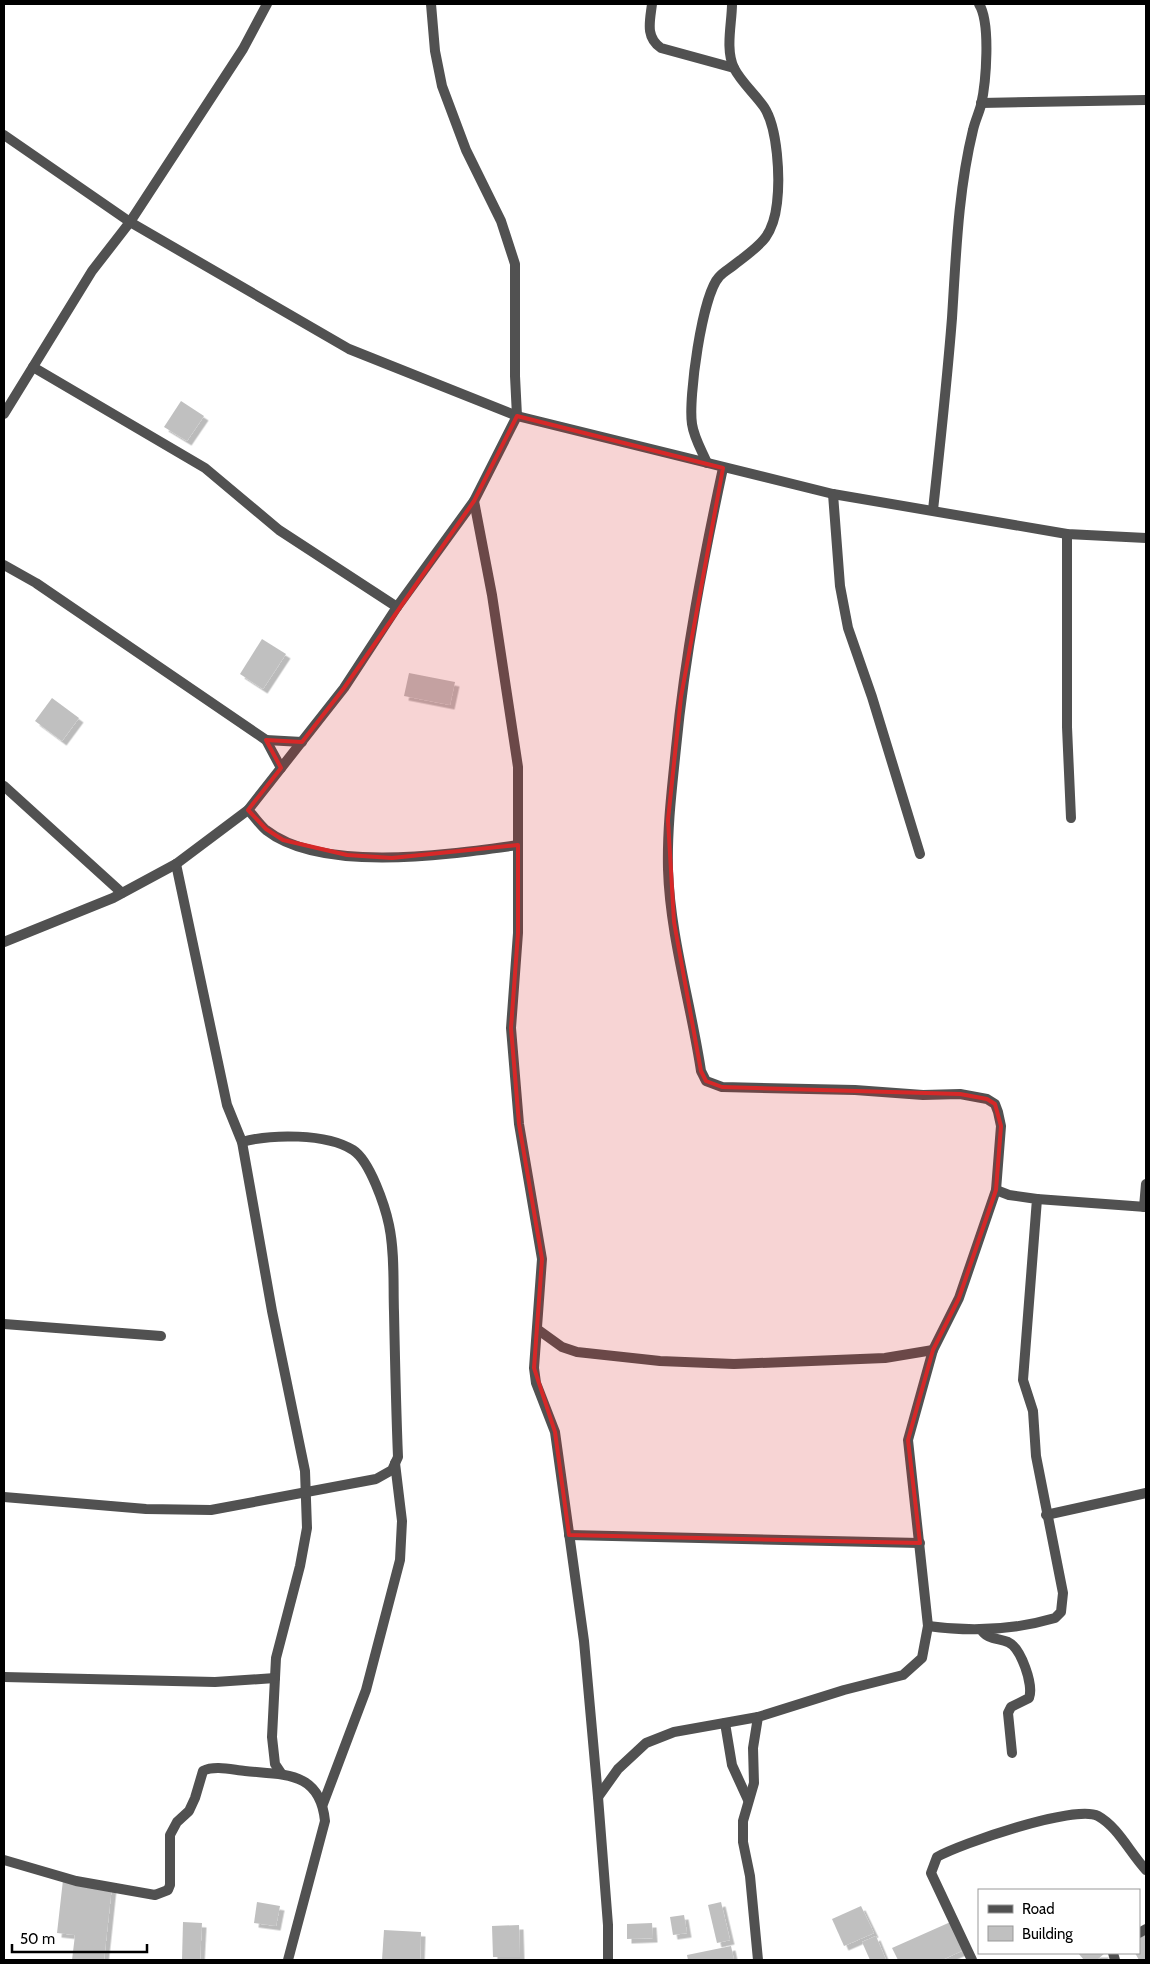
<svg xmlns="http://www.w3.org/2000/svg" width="1150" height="1964" font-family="Cabin,sans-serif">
  <defs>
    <filter id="shadow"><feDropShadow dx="4.5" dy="4.5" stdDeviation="0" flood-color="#0004"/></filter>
  </defs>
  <rect width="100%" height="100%" fill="#fff"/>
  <!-- building -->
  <g fill="#c0c0c0" filter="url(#shadow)">
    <path d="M181,401L204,416L187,441L164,427Z"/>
    <path d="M262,639L286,654L263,689L240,674Z"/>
    <path d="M409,673L455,682L450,705L404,696Z"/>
    <path d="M52,698L79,718L62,741L35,721Z"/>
    <path d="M63,1880L112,1886L104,1960H72L75,1935L57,1933Z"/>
    <path d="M257,1902L280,1906L276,1926L254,1923Z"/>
    <path d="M721,1902L730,1940L717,1943L708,1905Z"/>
    <path d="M861,1906L874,1933L844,1946L832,1919Z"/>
    <path d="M684,1915L687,1933L673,1935L670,1917Z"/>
    <path d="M955,1920L968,1948L942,1960H898L892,1948Z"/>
    <path d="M183,1922L202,1923L200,1960H182Z"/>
    <path d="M652,1923L653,1938L627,1939V1924Z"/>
    <path d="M519,1925L520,1957H493L492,1926Z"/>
    <path d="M1146,1928V1960H1139L1135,1953H1139V1932Z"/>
    <path d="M384,1930L421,1932L420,1960H382Z"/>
    <path d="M876,1936L886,1960H870L862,1942Z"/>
    <path d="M731,1946L734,1960H688L687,1955Z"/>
    <path d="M1078,1953H1105L1097,1960H1084Z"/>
  </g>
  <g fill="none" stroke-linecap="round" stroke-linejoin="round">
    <!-- minor -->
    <g stroke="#515151" stroke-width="10">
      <path d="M652,4C650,21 645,37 661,48L734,68"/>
      <path d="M981,103L1146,100"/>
      <path d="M4,135L130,222L349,349L517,416L833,494L1067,534L1146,538"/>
      <path d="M33,367L205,468L279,530L397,607"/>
      <path d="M4,414L92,271L130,222L243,49L267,4"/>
      <path d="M707,463C702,451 694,438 692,424C688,399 702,295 719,277C723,272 729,269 734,265C760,245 773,238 777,203C780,178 778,128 764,107C755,94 741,82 734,68C725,49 732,23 732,4"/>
      <path d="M833,494L840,586L848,628L872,697L920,854"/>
      <path d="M474,501L492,595L518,767V933L511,1028L519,1124L542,1259L534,1368L536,1383L555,1432L584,1641L598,1797L608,1925V1960"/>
      <path d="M933,510C940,446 947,382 952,318C956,256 958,191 973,130C975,121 979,113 981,105C986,83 991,23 979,4"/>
      <path d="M1067,534V727L1071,818"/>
      <path d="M4,565L36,583L266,740L281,768"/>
      <path d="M266,740L302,742"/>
      <path d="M4,786L122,893"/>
      <path d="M248,810C254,816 260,825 266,830C322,874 452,854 518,845"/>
      <path d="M176,864L227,1105L242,1142L272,1311L305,1471L307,1528L300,1566L276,1658L272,1737L275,1764L281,1773"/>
      <path d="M4,942L113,898L176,864L248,810L344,688L397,607L474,501L517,416L515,376V264L501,221L466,150L442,86L435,51L431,4"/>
      <path d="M1037,1199L1146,1207"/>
      <path d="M1144,1207L1146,1184"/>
      <path d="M4,1324L161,1336"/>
      <path d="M537,1329L562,1347L577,1352L660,1361L734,1364L885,1358L933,1350"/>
      <path d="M4,1497L146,1509L211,1510L376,1479L392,1470L398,1457C396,1409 395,1361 394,1312C393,1284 395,1253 389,1225C385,1206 370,1161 353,1150C326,1133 271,1134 242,1142"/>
      <path d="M1046,1515L1146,1493"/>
      <path d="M569,1535L920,1543"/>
      <path d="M928,1626C970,1632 1014,1630 1055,1618L1061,1612L1063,1593L1036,1456L1033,1411L1023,1380L1037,1199L1009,1195L996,1190"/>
      <path d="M981,1629C987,1640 998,1638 1008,1642C1021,1648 1034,1685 1029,1698L1011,1707L1008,1713L1012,1753"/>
      <path d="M4,1677L215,1682L275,1678"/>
      <path d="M758,1717L753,1748L754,1783L743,1821V1842L750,1876L758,1960"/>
      <path d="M725,1723L732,1765L748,1800"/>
      <path d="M598,1797L618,1769L646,1743L674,1732L758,1717L844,1690L903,1675L922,1658L928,1626L908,1440L933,1350L959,1298L996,1190L1001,1126L998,1112L995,1104L987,1099L960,1094L923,1095L855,1090L722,1087L706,1081L701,1071C691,1004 670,936 668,869C667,828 672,788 676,748C685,654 703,561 723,468"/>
      <path d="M323,1804L366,1690L400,1560L402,1521L395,1463"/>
      <path d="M4,1860L76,1881L155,1895L168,1890L170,1885V1835L177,1822L189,1811L195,1798L203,1771C215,1765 233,1770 245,1771C285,1775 320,1771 325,1821L288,1960"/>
      <path d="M1139,1933L1146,1929"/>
      <path d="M1113,1953L1115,1960"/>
      <path d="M972,1960L931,1873L937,1857C960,1844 1075,1804 1098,1816C1118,1827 1130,1853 1146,1870"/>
    </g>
  </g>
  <!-- marked area -->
  <path fill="#d62828" fill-opacity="0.2" stroke="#d62828" stroke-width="4" stroke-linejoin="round" d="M517,416L723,468L681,697L668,820L674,922L701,1071L706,1081L722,1087L960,1094L987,1099L995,1104L1001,1126L996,1190L959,1298L933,1350L908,1440L920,1543L569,1535L555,1432L534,1368L542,1259L519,1124L511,1028L518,933V845L392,858L347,855L283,840L266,829L248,810L281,768L266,740L302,742L344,688L474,501Z"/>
  <!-- border -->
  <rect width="1150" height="1964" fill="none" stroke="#000000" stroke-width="10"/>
  <!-- legend -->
  <rect x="978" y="1889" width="162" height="65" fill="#ffffff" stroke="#999999"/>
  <rect x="988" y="1905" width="25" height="8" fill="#515151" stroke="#999999"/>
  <text x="1022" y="1914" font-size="15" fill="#000000">Road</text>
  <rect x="988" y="1926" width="25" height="15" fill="#c0c0c0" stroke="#999999"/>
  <text x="1022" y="1939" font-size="15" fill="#000000">Building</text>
  <!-- scale -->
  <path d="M12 1944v8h135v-8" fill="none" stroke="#000000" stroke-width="2.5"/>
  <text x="20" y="1944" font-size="15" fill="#000000" stroke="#ffffff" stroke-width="4" paint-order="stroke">50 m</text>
</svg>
